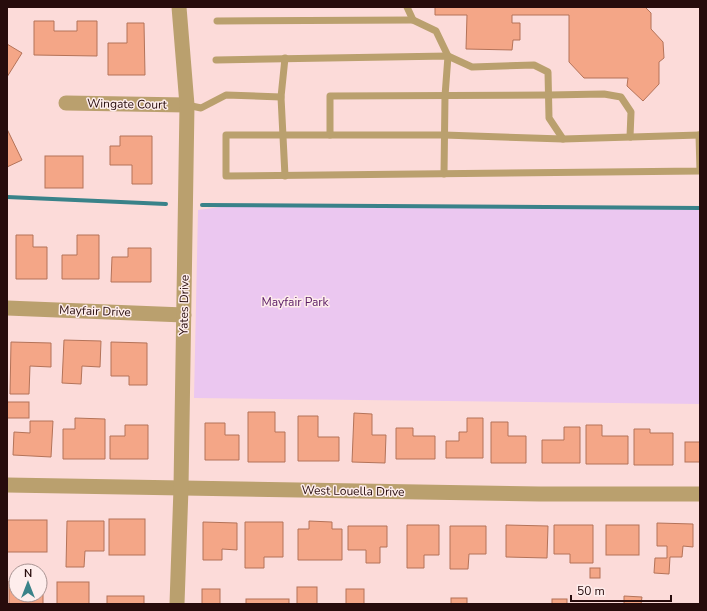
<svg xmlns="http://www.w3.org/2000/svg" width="707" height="611" font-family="'Nunito Sans',sans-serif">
  <rect width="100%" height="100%" fill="#fcdbd9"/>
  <!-- green -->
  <path fill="#ebc7f0" d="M236,205L700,208V404L194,398L198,210Z"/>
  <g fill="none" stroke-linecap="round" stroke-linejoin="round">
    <!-- stream -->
    <g stroke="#398289" stroke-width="4">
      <path d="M7,197L166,204"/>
      <path d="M202,205L700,208"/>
    </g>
  </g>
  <!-- building -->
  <g fill="#f4a687" stroke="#b47359">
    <path d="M435,7H645L651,13V29L663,42L664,58L659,62V84L643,101L627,86L628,78H584L569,62V15H512V23H520V40H513L512,50L466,49L467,15H435Z"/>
    <path d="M34,21H54V31H77V21H97V56L34,55Z"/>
    <path d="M127,23H144L145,75H108V43H127Z"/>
    <path d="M7,44L22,53L7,77Z"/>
    <path d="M7,129L22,160L7,167Z"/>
    <path d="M120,136H152V184H132V165H110V146H120Z"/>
    <rect x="45" y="156" width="38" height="32"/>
    <path d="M16,235H33V247H47V279H16Z"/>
    <path d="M77,235H99V279H62V255H77Z"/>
    <path d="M128,248H151V282H111L112,257H128Z"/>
    <path d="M64,340L101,341L100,367L82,366L81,384L62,383Z"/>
    <path d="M11,342L51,343V367L30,366L29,394H10Z"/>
    <path d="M111,342L147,343V385H129V376H111Z"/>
    <rect x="7" y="402" width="22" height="16"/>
    <path d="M248,412H275V432H285V462H248Z"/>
    <path d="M354,413L372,414V435H386L385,463L352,462Z"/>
    <path d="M298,416H318V437H339V461H298Z"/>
    <path d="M75,418L105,419V459H63V429H75Z"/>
    <path d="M467,418H483V458H446V441H459V432H467Z"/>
    <path d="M30,421H53L51,457L13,455L14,432L30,433Z"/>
    <path d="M491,422H508V436H526V463H491Z"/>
    <path d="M205,423H225V435H239V460H205Z"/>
    <path d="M125,425H148V459H110V436H125Z"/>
    <path d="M586,425H602V436H628V464H586Z"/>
    <path d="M564,427H580V463H542V440H564Z"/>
    <path d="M396,428H413V436H435V459H396Z"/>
    <path d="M634,429H650V433H673V465H634Z"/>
    <rect x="685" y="442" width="15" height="20"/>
    <rect x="109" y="519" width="36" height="36"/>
    <rect x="7" y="520" width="40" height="32"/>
    <path d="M67,521H104V551H85L84,567H66Z"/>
    <path d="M309,521L332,522V529H342V560H298V529H309Z"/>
    <path d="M203,522L237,523V550L222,549V560H203Z"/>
    <path d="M245,522H283V557H264V568H245Z"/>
    <path d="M657,523L693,524V547L683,546L682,557H670L669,574L654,573L655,558H667V546H657Z"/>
    <path d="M407,525H439V555H424V568H407Z"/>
    <path d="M506,525L548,526L547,558L506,557Z"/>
    <path d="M554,525H593V563H570V554H554Z"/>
    <rect x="606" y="525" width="33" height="30"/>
    <path d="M348,526H387V547H380V563H366V550H348Z"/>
    <path d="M450,526H486V554H469L468,569H450Z"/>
    <rect x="590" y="568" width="10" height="10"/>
    <path d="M9,581H16V595H40V593H43V604H9Z"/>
    <rect x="57" y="582" width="32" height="22"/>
    <rect x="297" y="587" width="20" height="17"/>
    <rect x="202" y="589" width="18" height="15"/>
    <rect x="346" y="589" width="18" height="15"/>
    <rect x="107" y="596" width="37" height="8"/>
    <path d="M624,596L642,597L641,604H624Z"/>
    <rect x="451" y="598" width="16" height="6"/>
    <rect x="246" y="599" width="43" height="5"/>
    <rect x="552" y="599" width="15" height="5"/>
  </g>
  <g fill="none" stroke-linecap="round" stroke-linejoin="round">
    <!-- service -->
    <g stroke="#baa06e" stroke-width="7">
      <path d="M407,7L413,20L436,31L448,56L472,67L534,65L548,72L549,118L563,139L700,135"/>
      <path d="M217,21L413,20"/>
      <path d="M285,58L281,97L285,176"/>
      <path d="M216,60L448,56L445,96L444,174"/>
      <path d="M187,105L201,108L226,95L281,97"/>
      <path d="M330,135V96L549,95L604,94L621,97L631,112L630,137"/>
      <path d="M563,139L444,135H226V176L700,171L699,135"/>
    </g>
    <!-- minor -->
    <g stroke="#baa06e" stroke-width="15">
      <path d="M66,103L187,105"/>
      <path d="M7,308L184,315"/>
      <path d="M7,485L540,494H700"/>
      <path d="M177,604L181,488L187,105L179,7"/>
    </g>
  </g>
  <g text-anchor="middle" stroke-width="3" stroke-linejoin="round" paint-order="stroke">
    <!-- street labels -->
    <g font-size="12" fill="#270c0c" stroke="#feedec">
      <text transform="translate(127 104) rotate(1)" y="4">Wingate Court</text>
      <text transform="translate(184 305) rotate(-89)" y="4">Yates Drive</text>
      <text transform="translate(95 311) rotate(2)" y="4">Mayfair Drive</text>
      <text transform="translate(353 491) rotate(1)" y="4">West Louella Drive</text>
    </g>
    <!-- park labels -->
    <g font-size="12" fill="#591a63" stroke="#feedec">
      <text x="295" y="306">Mayfair Park</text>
    </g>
  </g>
  <!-- border -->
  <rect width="707" height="611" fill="none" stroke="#270c0c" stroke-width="16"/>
  <!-- north arrow -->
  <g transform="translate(28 583)"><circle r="19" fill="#feedec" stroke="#a89392"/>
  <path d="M0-3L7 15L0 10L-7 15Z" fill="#3b8389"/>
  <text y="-6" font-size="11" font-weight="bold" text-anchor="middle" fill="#270c0c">N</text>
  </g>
  <!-- scale -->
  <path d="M571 595v6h100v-6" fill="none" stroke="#270c0c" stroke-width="2"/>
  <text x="577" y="595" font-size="12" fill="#270c0c" stroke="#feedec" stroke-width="3" paint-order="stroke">50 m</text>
</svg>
